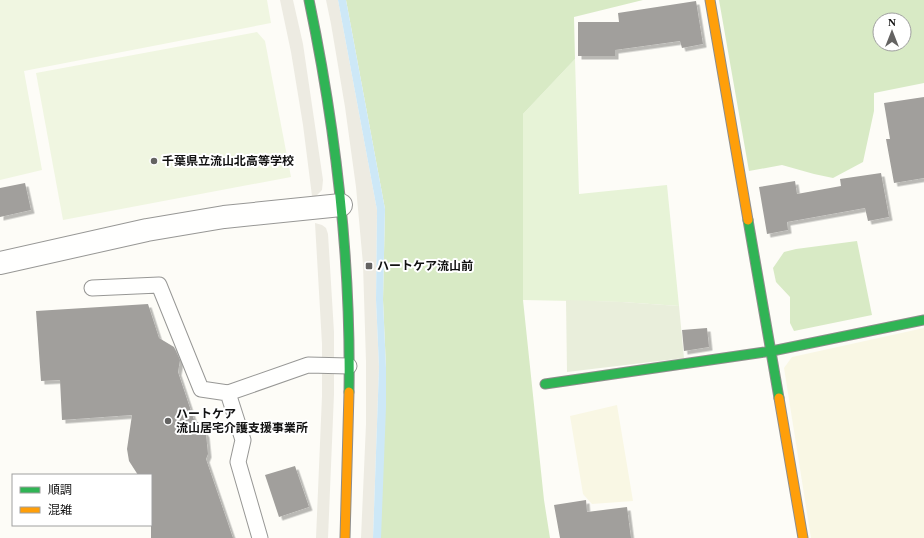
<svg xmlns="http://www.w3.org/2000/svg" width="924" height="538" font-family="'Times New Roman','Noto Sans JP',serif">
  <defs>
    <filter id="shadow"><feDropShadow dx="3.5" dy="3.5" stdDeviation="0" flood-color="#0004"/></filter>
  </defs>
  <rect width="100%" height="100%" fill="#fdfcf7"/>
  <!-- farmland -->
  <g fill="#f9f7e4">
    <path d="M924,328V538H811L784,368L792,357Z"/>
    <path d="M617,405L633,501L592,504L583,494L570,416Z"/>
  </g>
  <!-- green -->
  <path fill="#e7f3d7" d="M575,59L579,194L667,185L679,306L622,302L523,300V114Z"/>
  <!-- forest -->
  <g fill="#d8eac5" fill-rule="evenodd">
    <path d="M346,0H643L574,17L575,59L523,114V300L544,500L550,538H380L386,368L383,300L385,209Z"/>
    <path d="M719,0H924V83L874,93V111L863,162L833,178L814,174L782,165L749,171ZM880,20H904V44H880Z"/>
    <path d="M857,241L872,315L794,331L790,323V297L776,282L773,268L784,252L796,249Z"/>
  </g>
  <!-- cemetery -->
  <path fill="#e9eedb" d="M566,300L622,302L679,306L684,358L567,372Z"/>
  <!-- pitch -->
  <g fill="#f0f6e1">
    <path d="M0,0H267L271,23L24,71L42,170L0,180Z"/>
    <path d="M257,32L265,41L291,177L63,220L36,73Z"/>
  </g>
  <!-- plaza -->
  <g fill="#edebe2">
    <path d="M280,0H293L303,44L323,180L322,190L316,196H312L303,125L291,52Z"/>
    <path d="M326,0H338L377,210L376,300L379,367L373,538H361L366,424V362L363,264L356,187L345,107L331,24Z"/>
    <path d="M315,223L322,225L326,228L328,234L334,332V394L328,538H316L322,396V344Z"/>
  </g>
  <!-- water -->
  <path fill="#cde8f7" d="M338,0H346L385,209L383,300L386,368V407L381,538H373L379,367L376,300L377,210Z"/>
  <!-- building -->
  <g fill="#a19f9c" filter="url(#shadow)">
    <path d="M696,1L703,44L682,48L680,41L615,50V56H578V22H619L618,13Z"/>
    <path d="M924,97V178L894,183L886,139H890L884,103Z"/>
    <path d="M881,173L889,217L868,221L865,208L787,222L788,230L767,234L759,187L795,181L797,194L841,186L840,179Z"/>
    <path d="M25,183L31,210L0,217V188Z"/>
    <path d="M148,304L159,338L174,347L180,360L178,372L194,420L199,423L206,434L208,454L206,459L233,538H151V475H138L129,461L127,449L132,415L62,420L60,380L41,381L36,311Z"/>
    <path d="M707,328L709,347L684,351L682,330Z"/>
    <path d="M295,466L309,507L279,517L265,475Z"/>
    <path d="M586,500L587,512L627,507L631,538H560L554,505Z"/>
  </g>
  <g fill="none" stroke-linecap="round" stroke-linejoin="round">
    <defs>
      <g id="lane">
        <path d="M92,288L159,285L201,389L228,393L243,440L238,462L260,538"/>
        <path d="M228,393L308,365L349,366"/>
      </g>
      <path id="street" d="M0,263L147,230L224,217L341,205"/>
      <g id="fast">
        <path d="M309,0C336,129 351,260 349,392"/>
        <path d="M748,220L779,398"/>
        <path d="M545,384L772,351L924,320"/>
      </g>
      <g id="slow">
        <path d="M710,0L748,220"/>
        <path d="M779,398L803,538"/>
        <path d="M345,538L349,392"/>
      </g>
    </defs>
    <!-- lane casing -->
    <use href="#lane" stroke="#979795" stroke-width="17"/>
    <!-- street casing -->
    <use href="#street" stroke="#979795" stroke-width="24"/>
    <!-- fast casing -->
    <use href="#fast" stroke="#8e8d8b" stroke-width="11"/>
    <!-- slow casing -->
    <use href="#slow" stroke="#8e8d8b" stroke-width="11"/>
    <!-- lane -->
    <use href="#lane" stroke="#fffffe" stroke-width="15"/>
    <!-- street -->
    <use href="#street" stroke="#fffffe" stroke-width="22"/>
    <!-- fast -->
    <use href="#fast" stroke="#30b455" stroke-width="9"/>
    <!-- slow -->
    <use href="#slow" stroke="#ff9f0a" stroke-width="9"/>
  </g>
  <!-- markers -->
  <g fill="#646362" stroke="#fff" stroke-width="1.5">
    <circle cx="154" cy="161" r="4"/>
    <rect x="365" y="262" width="8" height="8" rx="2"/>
    <circle cx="168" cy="421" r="4"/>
  </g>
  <g text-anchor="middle" stroke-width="4" stroke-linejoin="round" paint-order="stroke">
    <!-- poi labels -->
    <g font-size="12" font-weight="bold" fill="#111" stroke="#fff" text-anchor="start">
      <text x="162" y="165">千葉県立流山北高等学校</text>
      <text x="377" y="270">ハートケア流山前</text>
      <text x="176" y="418">ハートケア<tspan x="176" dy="14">流山居宅介護支援事業所</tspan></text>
    </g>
  </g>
  <!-- legend -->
  <rect x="12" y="474" width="140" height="52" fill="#ffffff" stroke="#a0a0a0"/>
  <rect x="20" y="487" width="20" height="6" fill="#30b455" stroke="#a0a0a0"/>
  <text x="48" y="494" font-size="12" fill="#111111">順調</text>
  <rect x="20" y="507" width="20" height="6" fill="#ff9f0a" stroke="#a0a0a0"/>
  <text x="48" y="514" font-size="12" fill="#111111">混雑</text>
  <!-- north arrow -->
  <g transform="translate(892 32)"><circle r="19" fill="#ffffff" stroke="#a0a0a0"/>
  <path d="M0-3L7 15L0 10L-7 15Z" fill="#646362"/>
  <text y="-6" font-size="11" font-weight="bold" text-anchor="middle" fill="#111111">N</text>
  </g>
</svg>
